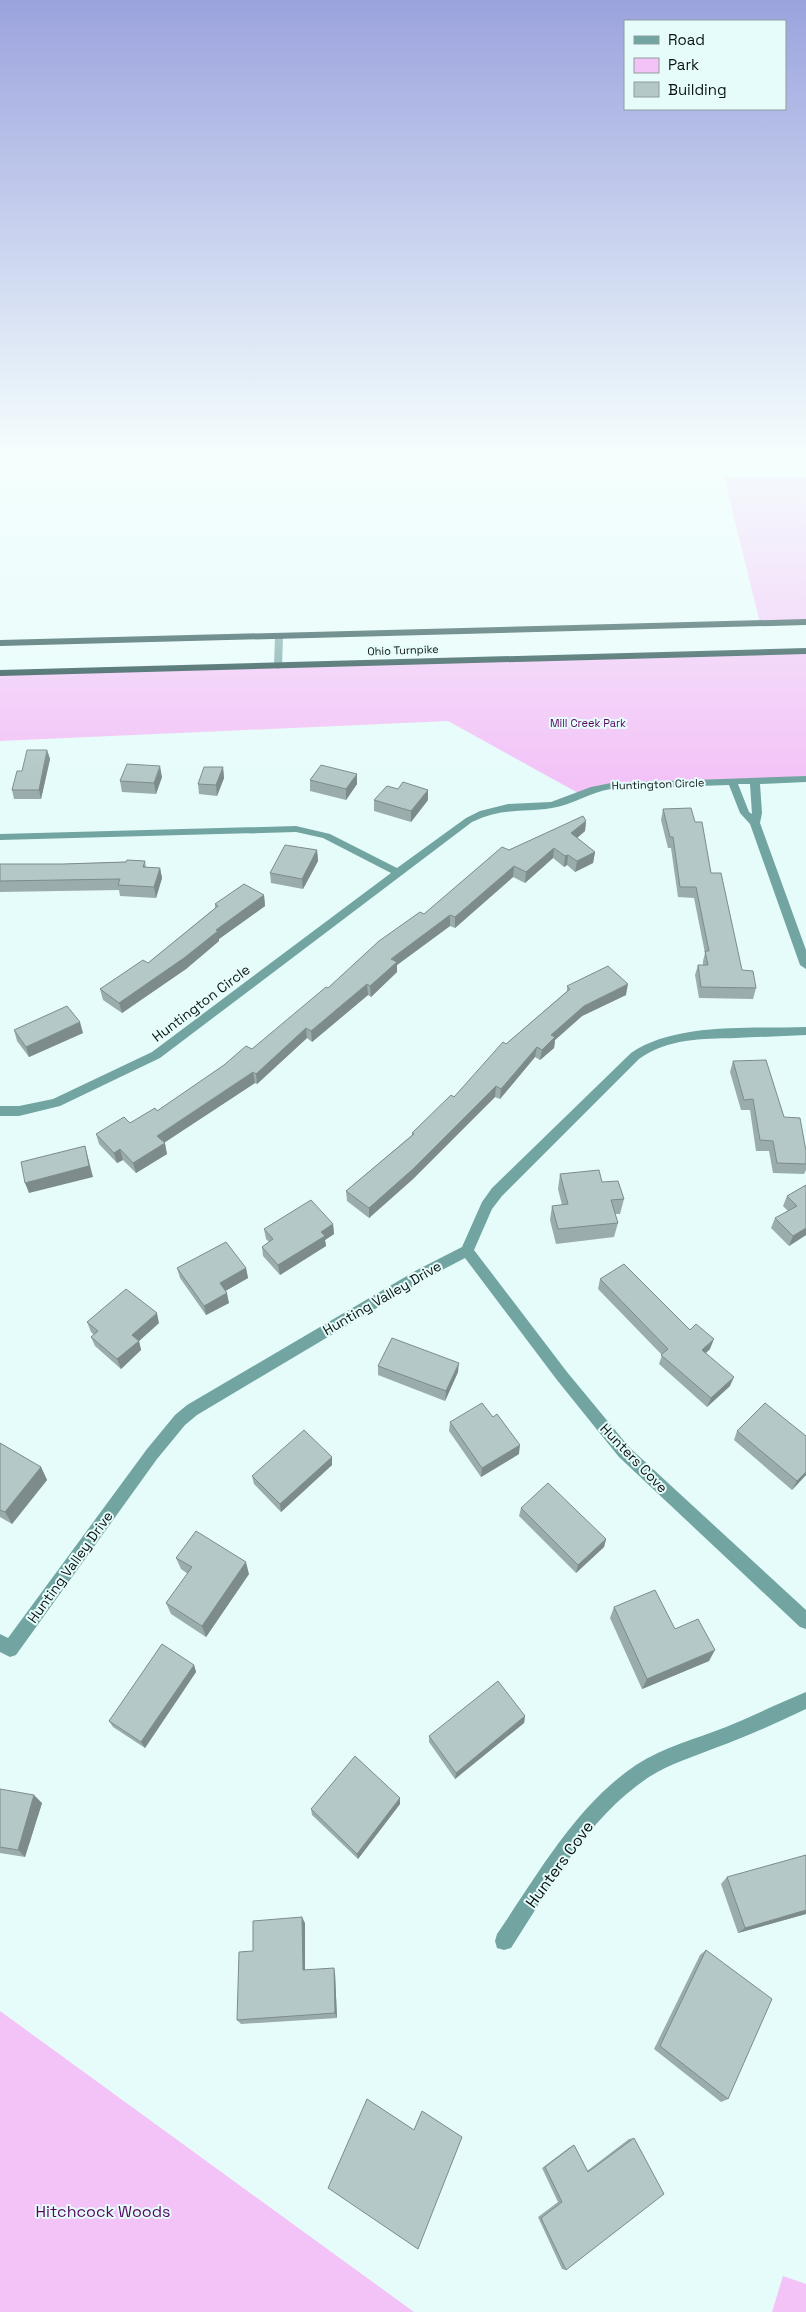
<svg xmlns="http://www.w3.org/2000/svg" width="806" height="2312" font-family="'Space Grotesk',sans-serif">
  <rect width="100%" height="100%" fill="#e6fcfb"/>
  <!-- green -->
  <g fill="#f3c3f7">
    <path d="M724,477H806V622L760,623Z"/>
    <path d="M806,651V779L611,786L580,794L448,721L0,741V673Z"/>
    <path d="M0,2011L414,2312H0Z"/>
    <path d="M783,2276L806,2284V2312H772Z"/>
  </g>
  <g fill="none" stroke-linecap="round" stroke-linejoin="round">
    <!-- service -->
    <path fill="#72a5a2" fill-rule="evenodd" d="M279,633L283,636L282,666L278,669L274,666L275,636Z"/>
    <!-- minor -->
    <g fill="#72a5a2" fill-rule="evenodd">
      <path d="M806,776V782L760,784L762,813L760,823L806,950V969L800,965L750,824L740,813L729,785L611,789C591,792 572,805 552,808C521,813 503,807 472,822L160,1058L60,1106L19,1116H0V1106H19L53,1099L152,1052L391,873L323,838L296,832L0,840V834L296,826L330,834L397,868L466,818L480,811L508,804L551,802L591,787L611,783ZM738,784H750L752,814L749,812Z"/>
      <path d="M806,1027V1035C783,1036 759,1037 736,1038C701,1039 669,1038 639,1059L502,1196L492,1209L474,1250L567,1372L629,1447L806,1610V1629L800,1627L619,1457L557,1380L465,1258L427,1278L197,1415L185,1425L157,1459L16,1655L10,1657L0,1652V1634L8,1638L147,1449L175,1415L187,1405L417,1270L462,1247L482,1202L492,1188L631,1053C676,1022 752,1029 806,1027Z"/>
      <path d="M806,1692V1709C776,1723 746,1737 715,1748C693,1757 669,1764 649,1777C588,1817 550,1888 511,1948L504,1950L497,1948L495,1941L497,1934C537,1876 575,1806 636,1765C663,1747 696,1739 726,1727C753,1716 779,1703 806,1692Z"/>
    </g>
    <!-- motorway -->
    <g fill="#103d3c" fill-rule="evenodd">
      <path d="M806,619V625L0,646V640Z"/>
      <path d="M806,648V654L0,676V670Z"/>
    </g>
  </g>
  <!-- wall -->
  <g fill="#9aacab">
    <path d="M47,750L50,759L41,799H14L12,790L22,771Z"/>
    <path d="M223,767L224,778L217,796L199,794L198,784Z"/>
    <path d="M357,774V784L346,800L310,791V780Z"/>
    <path d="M162,777L156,794L122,792L120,781Z"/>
    <path d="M374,800H428L411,822L374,811Z"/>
    <path d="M663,809L695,822L742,970L756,988L753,999L699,998L695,975L698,965H703V961L705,953L694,898L678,897L671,848H668L661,820Z"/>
    <path d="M586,821L585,831L577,838L595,852L593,863L575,872L567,865L564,867L553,858L525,883L513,877L455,928L450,926L397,965V972L371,997L368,995L312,1042L307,1038L257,1084L255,1083L164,1143L167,1154L136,1173L123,1160L117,1163L99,1144L96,1134L130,1123L157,1111L252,1049L328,988L424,914L509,850Z"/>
    <path d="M317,850L318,861L303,889L271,883L270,873Z"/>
    <path d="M145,861L146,867L160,868L162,878L156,898L120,896L119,890L0,892V864H63Z"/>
    <path d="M264,895L265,906L219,939V941L186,969L122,1013L103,1000L100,989L148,963L215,908V904Z"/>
    <path d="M567,986L626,995L582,1016L555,1040L554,1048L540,1060L535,1057L500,1099L495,1097L413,1179L369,1218L347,1201L346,1191L412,1135V1133L454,1097L506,1044L567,991Z"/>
    <path d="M14,1030L83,1033L29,1057L17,1041Z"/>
    <path d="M733,1061L784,1117L806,1151V1170L804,1174L773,1173L769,1151H756L750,1110H741L730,1072Z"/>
    <path d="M560,1174L624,1199L620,1214H615L618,1223L614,1237L556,1244L550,1220L552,1206L562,1205L558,1189Z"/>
    <path d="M806,1185V1235L789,1246L771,1228L775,1218L788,1211L783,1206L787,1196Z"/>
    <path d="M333,1224L334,1234L325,1240L326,1246L280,1275L263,1256L262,1247L269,1242L266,1239L264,1229Z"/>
    <path d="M177,1268H246L248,1278L225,1291L229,1303L206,1315L180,1278Z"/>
    <path d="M600,1279L690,1330L710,1349L706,1353L730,1386L707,1407L659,1364L662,1355L598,1289Z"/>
    <path d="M87,1322L159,1323L139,1341L141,1350L121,1369L95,1346L91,1337L94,1335L91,1332Z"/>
    <path d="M378,1366L458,1372L445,1401L378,1375Z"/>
    <path d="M450,1422L519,1454L481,1477L449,1431Z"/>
    <path d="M737,1431L806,1475L792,1490L734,1440Z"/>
    <path d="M0,1443L41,1467L47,1480L12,1524L0,1517Z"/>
    <path d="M332,1457V1465L281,1512L254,1484L252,1476Z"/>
    <path d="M521,1508L606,1539L604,1547L576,1573L519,1516Z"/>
    <path d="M176,1558L249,1574L206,1637L171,1614L166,1603L188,1574L181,1569Z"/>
    <path d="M614,1607L675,1629L709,1661L642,1689L610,1618Z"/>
    <path d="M194,1665L196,1672L145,1748L113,1727L109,1721Z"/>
    <path d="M525,1716L524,1723L455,1779L429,1742V1736Z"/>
    <path d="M0,1789L42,1803L25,1857L0,1853Z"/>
    <path d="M400,1804L358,1859L312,1815L311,1809Z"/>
    <path d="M727,1877L806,1914L738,1933L721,1884Z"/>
    <path d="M305,1923V1970L335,1973L337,2018L241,2024L237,2020L253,1951Z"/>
    <path d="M706,1950L728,2099L721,2102L654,2049L700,1955Z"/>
    <path d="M634,2138L566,2270L562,2269L538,2217L558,2202L542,2168L570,2147L574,2145L587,2171L629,2139Z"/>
  </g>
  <!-- shaded-wall -->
  <g fill="#7d8c8b">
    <path d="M47,750L50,759L41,799L39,790Z"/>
    <path d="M160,766L162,777L156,794L154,783Z"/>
    <path d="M223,767L224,778L217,796L216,785Z"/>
    <path d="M357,774V784L346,800V789Z"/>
    <path d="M428,790V800L411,822V811Z"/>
    <path d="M586,821L585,831L570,844L571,833Z"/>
    <path d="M554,848L553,858L525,883L526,872Z"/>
    <path d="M317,850L318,861L303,889L302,879Z"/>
    <path d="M595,852L593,863L575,872L577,861Z"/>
    <path d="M568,855L567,865L564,867L565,856Z"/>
    <path d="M514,866L513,877L455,928V917Z"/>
    <path d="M160,868L162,878L156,898L154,887Z"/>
    <path d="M264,895L265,906L219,939V941L186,969L122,1013L119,1003L216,930Z"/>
    <path d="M450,915V926L397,965V972L371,997L370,986L391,959Z"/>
    <path d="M367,984L368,995L312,1042L311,1031Z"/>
    <path d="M628,984L626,995L582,1016L555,1040L554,1048L540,1060L542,1050L551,1035L584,1006Z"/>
    <path d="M80,1022L83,1033L29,1057L26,1047Z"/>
    <path d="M306,1028L307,1038L257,1084L256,1074Z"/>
    <path d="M537,1047L535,1057L500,1099L501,1089Z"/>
    <path d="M253,1072L255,1083L159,1146L157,1136Z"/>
    <path d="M496,1086L495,1097L413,1179L369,1218V1208Z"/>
    <path d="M165,1143L167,1154L136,1173L133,1163Z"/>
    <path d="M85,1146L93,1177L29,1193L25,1183Z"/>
    <path d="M120,1149L123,1160L117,1163L114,1153Z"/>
    <path d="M333,1224L334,1234L325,1240L326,1246L280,1275L278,1265L321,1232Z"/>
    <path d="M806,1228V1235L789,1246L793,1236Z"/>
    <path d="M246,1268L248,1278L222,1293L220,1283Z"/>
    <path d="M227,1293L229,1303L206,1315L204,1306Z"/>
    <path d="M157,1313L159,1323L139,1341L141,1350L121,1369L117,1359L132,1335Z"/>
    <path d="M714,1339L710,1349L699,1359L702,1350Z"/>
    <path d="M459,1363L458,1372L445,1401L446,1391Z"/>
    <path d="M734,1377L730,1386L707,1407L711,1398Z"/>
    <path d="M520,1445L519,1454L481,1477L482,1468Z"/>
    <path d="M332,1457V1465L281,1512L280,1504Z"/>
    <path d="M41,1467L47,1480L12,1524L5,1512Z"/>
    <path d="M806,1472V1475L792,1490L797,1481Z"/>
    <path d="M606,1539L604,1547L576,1573L578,1565Z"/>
    <path d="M246,1562L249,1574L206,1637L202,1626Z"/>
    <path d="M715,1650L709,1661L642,1689L647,1679Z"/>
    <path d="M194,1665L196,1672L145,1748L141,1742Z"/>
    <path d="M525,1716L524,1723L455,1779L456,1773Z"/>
    <path d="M34,1795L42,1803L25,1857L18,1850Z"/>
    <path d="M400,1798V1804L358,1859L357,1854Z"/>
    <path d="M806,1910V1914L738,1933L745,1928Z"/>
    <path d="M302,1917L305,1923V1975L303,1970Z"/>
    <path d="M334,1968L335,1973L337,2018L335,2013Z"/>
  </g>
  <!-- building -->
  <g fill="#b3c8c7" stroke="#7d8c8b">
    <path d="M27,750H47L39,790H12L17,771H22Z"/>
    <path d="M127,764L160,766L154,783L120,781Z"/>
    <path d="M321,765L357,774L346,789L310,780Z"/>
    <path d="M204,767H223L216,785L198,784Z"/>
    <path d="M403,782L428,790L411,811L374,800L387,786L398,789Z"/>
    <path d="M691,808L695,822H702L711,873H721L742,970L753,971L756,988L701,987L698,965H708L705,951H709L696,887H680L673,837H670L663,809Z"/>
    <path d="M583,816L586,821L571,833L595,852L577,861L568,855L565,856L554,848L526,872L514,866L455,917L450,915L391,959L397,962L370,986L367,984L311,1031L306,1028L256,1074L253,1072L157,1136L165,1143L133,1163L120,1149L114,1153L96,1134L124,1117L130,1123L155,1108L157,1111L224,1065L246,1046L252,1049L326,987L328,988L379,941L420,912L424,914L502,847L509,850Z"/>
    <path d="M285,845L317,850L302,879L270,873Z"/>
    <path d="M127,860L145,861L143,867L160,868L154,887L118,885L120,879L0,881V864H63L126,862Z"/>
    <path d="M244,884L264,895L216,930L218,931L184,958L119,1003L100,989L143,960L148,963L218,906L215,904Z"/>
    <path d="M608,966L628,984L584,1006L551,1035L555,1037L542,1050L537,1047L501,1089L496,1086L413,1169L369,1208L346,1191L414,1134L412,1133L451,1095L454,1097L503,1042L506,1044L570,989L567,986Z"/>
    <path d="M67,1006L80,1022L26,1047L14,1030Z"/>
    <path d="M766,1060L784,1117L800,1118L806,1151V1164L777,1163L773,1141L760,1140L753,1099L744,1100L733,1061Z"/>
    <path d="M85,1146L89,1166L25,1183L21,1162Z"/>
    <path d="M599,1170L602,1182L618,1181L624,1199L611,1200L618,1223L558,1229L552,1206L568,1204L560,1174Z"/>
    <path d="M806,1185V1228L793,1236L775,1218L797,1206L787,1196Z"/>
    <path d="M311,1200L333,1224L321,1232L325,1236L278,1265L262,1247L273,1239L264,1229Z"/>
    <path d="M226,1242L246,1268L220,1283L227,1293L204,1306L177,1268Z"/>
    <path d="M624,1264L690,1330L696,1324L714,1339L702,1350L734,1377L711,1398L661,1355L668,1349L600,1279Z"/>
    <path d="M126,1289L157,1313L132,1335L139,1341L117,1359L91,1337L98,1331L87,1322Z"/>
    <path d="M392,1338L459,1363L446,1391L378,1366Z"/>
    <path d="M482,1403L493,1417L497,1414L520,1445L482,1468L450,1422Z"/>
    <path d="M765,1403L806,1436V1472L797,1481L737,1431Z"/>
    <path d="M304,1430L332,1457L280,1504L252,1476Z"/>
    <path d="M0,1443L41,1467L5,1512L0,1510Z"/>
    <path d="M548,1483L606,1539L578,1565L521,1508Z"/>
    <path d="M196,1531L246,1562L202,1626L166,1603L192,1567L176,1558Z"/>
    <path d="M655,1590L675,1629L698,1619L715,1650L647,1679L614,1607Z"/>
    <path d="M162,1644L194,1665L141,1742L109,1721Z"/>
    <path d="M498,1681L525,1716L456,1773L429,1736Z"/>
    <path d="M355,1756L400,1798L357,1854L311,1809Z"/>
    <path d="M0,1789L34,1795L18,1850L0,1847Z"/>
    <path d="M806,1855V1910L745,1928L727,1877Z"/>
    <path d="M302,1917L303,1970L334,1968L335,2013L237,2020L239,1952L253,1951V1921Z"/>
    <path d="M706,1950L772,1999L728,2099L660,2046Z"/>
    <path d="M367,2099L414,2130L422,2111L462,2137L418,2249L328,2188Z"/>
    <path d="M634,2138L664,2194L566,2270L541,2218L562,2202L545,2167L574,2145L588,2172Z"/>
  </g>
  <!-- sky -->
  <linearGradient id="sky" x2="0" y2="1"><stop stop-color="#9ba3de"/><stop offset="0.58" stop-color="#f4fefd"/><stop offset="1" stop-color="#f4fefd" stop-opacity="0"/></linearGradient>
  <rect width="806" height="779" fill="url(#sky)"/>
  <g text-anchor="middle" stroke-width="4" stroke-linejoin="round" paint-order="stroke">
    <!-- far-street labels -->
    <g font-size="11" fill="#0b1212" stroke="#e6fcfb">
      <text transform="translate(403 650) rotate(-2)" y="4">Ohio Turnpike</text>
      <text transform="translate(658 784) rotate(-2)" y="4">Huntington Circle</text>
    </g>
    <!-- far-park labels -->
    <g font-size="11" fill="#580660" stroke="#e6fcfb">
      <text x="588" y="727">Mill Creek Park</text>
    </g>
    <!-- street labels -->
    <g font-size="14" fill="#0b1212" stroke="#e6fcfb">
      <text transform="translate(201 1003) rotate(-37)" y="5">Huntington Circle</text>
      <text transform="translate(382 1298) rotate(-30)" y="5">Hunting Valley Drive</text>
      <text transform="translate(634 1458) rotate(46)" y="5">Hunters Cove</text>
      <text transform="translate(70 1567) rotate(-54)" y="5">Hunting Valley Drive</text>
    </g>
    <!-- near-street labels -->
    <g font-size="16" fill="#0b1212" stroke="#e6fcfb">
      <text transform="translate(559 1864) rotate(-54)" y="6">Hunters Cove</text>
    </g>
    <!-- near-park labels -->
    <g font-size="16" fill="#580660" stroke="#e6fcfb">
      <text x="103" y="2217">Hitchcock Woods</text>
    </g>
  </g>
  <!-- legend -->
  <rect x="624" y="20" width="162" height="90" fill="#e6fcfb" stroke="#8e9e9e"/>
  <rect x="634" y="36" width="25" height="8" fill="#72a5a2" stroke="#8e9e9e"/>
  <text x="668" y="45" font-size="15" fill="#0b1212">Road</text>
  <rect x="634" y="58" width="25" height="15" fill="#f3c3f7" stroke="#8e9e9e"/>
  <text x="668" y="70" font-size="15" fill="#0b1212">Park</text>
  <rect x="634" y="82" width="25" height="15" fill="#b3c8c7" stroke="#8e9e9e"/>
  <text x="668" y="95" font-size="15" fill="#0b1212">Building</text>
</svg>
